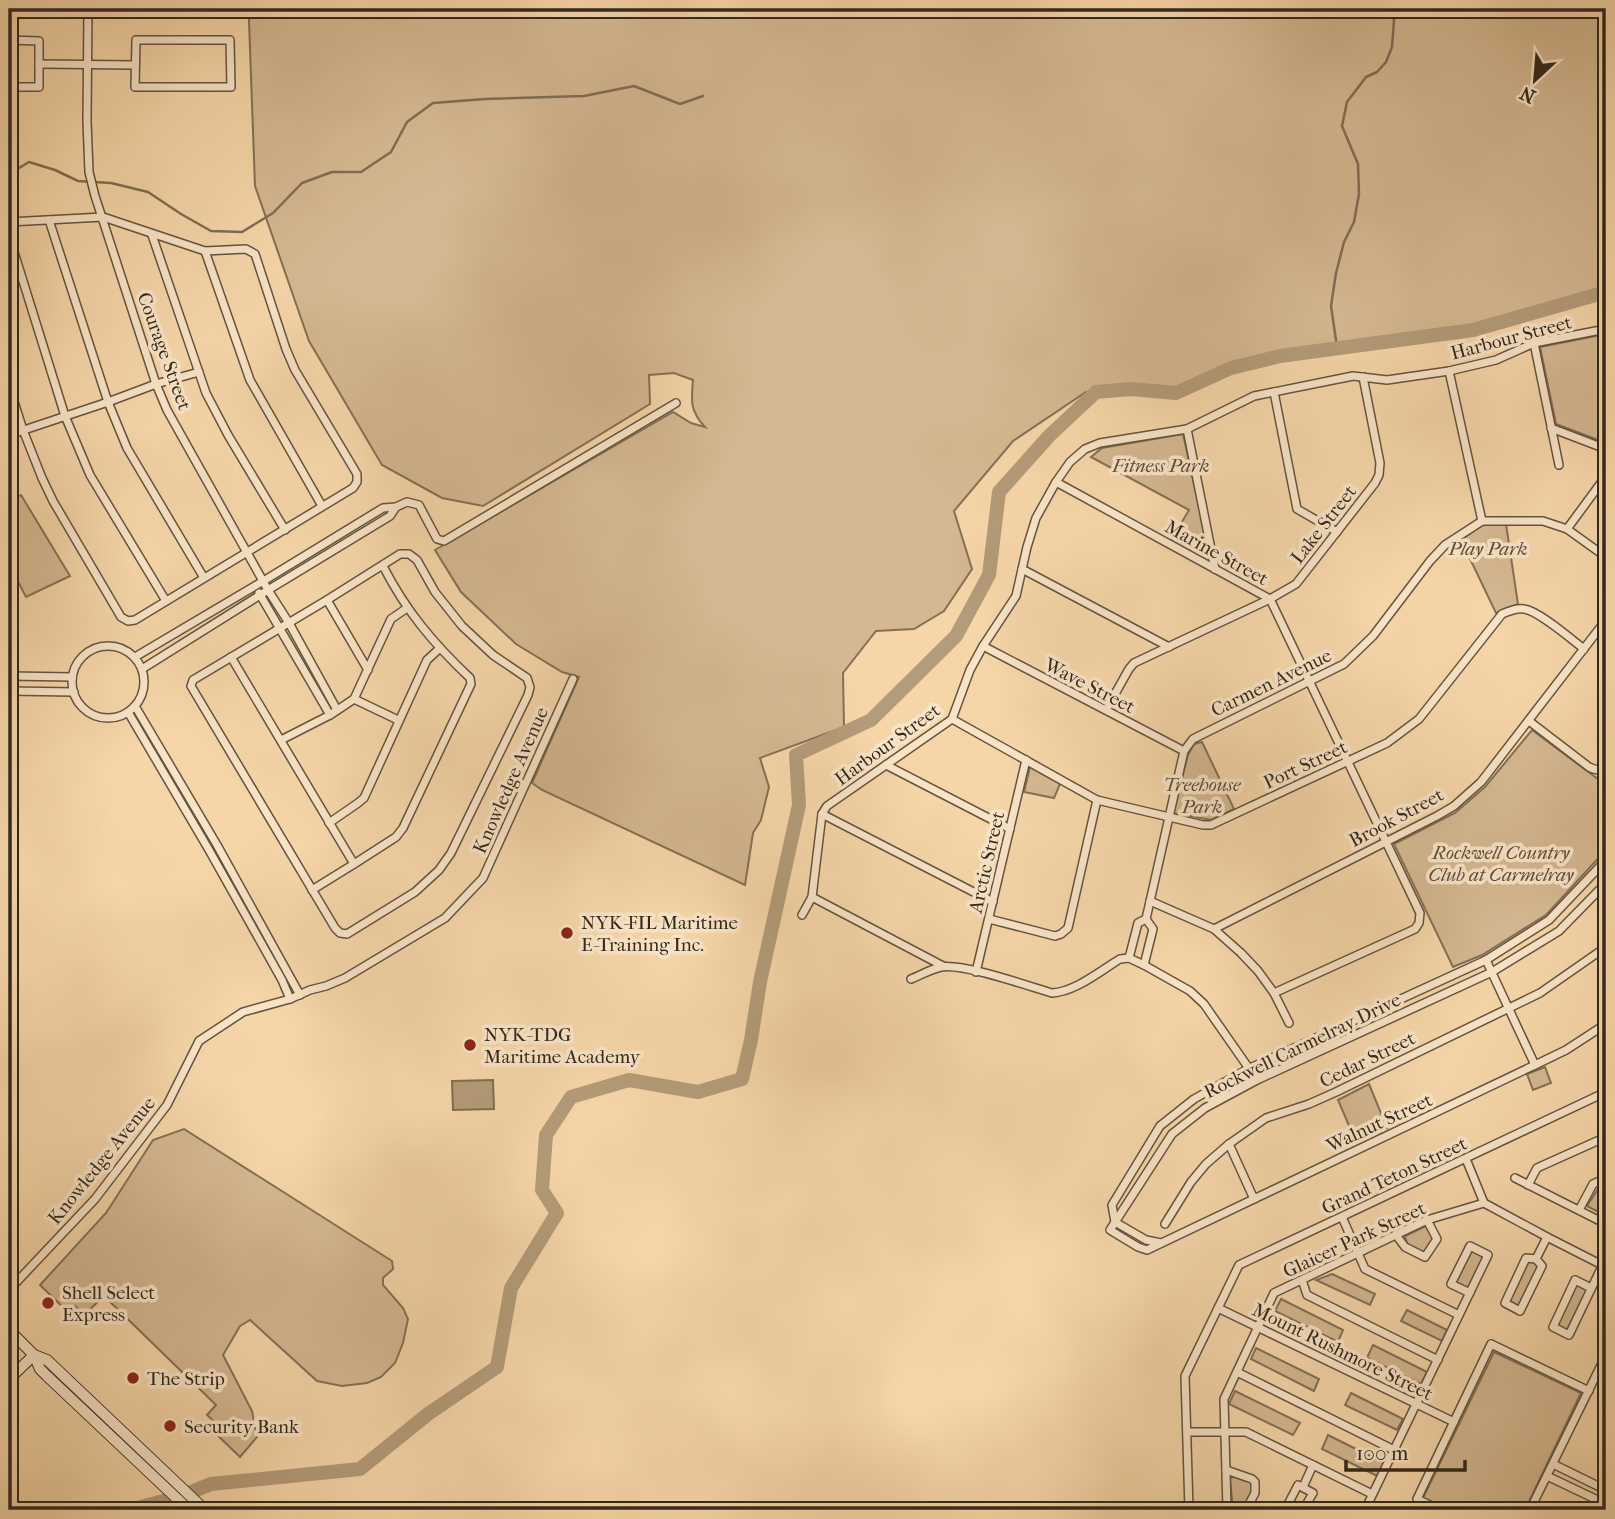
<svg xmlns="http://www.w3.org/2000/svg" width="1615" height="1519" font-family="'IM FELL French Canon',serif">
  <rect width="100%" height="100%" fill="#f6d6a9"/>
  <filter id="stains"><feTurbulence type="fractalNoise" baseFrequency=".00286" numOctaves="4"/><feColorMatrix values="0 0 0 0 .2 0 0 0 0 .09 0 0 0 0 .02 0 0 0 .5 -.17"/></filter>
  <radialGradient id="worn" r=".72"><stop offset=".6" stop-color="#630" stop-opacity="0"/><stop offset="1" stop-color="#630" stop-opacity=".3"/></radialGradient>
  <!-- green -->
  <g fill="#d5b891" stroke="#847056" stroke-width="2">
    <path d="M250,9H1606V292L1473,330L1280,356L1231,368L1176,393L1131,389L1086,392L1013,441L954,511L972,569L944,611L914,629L876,631L843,673L844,727L760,758L769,787L761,820L753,833L745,885L542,790L532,783L579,677L562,672L516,644L461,592L435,550L673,412L691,423L705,427C690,411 691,401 693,380L674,373L649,375L650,404L483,506L442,498L382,465L309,341L255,186L249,21Z"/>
    <path d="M1606,334V443L1556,424L1540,347Z"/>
    <path d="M1183,434L1212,565L1170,542L1189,510L1091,457L1102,448Z"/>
    <path d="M21,495L70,576L26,597L11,568H9V502Z"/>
    <path d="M1506,524L1518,604L1496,613L1461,540L1482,525Z"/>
    <path d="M1532,730L1606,785V850L1546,915L1482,955L1453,967L1394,844L1455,813L1485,787Z"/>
    <path d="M1202,742L1234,809L1211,820L1173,813L1188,755L1194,744Z"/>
    <path d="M1030,767L1060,784L1054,798L1024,792Z"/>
    <path d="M1545,1067L1551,1083L1533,1090L1527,1074Z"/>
    <path d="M1369,1084L1387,1128L1356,1142L1338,1100Z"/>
    <path d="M184,1129L392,1261L393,1269L383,1278V1285L403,1308L408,1319L403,1343L395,1363L381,1377L367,1383L342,1386L317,1381L250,1320L240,1326L223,1355L252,1411L257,1437L240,1457L213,1431L218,1425L207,1415L216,1405L104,1296L84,1315L75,1306L69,1313L40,1285L106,1213L153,1140Z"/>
    <path d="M1606,1185V1216L1587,1206L1598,1189Z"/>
    <path d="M1426,1226L1434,1239L1424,1254L1407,1244L1405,1236Z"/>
    <path d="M1471,1250L1485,1257L1469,1289L1455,1282Z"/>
    <path d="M1527,1260H1535L1541,1266L1519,1308L1506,1302Z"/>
    <path d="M1332,1274L1375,1294L1370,1305L1316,1280Z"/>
    <path d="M1577,1282L1589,1289L1568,1333L1555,1326Z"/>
    <path d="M1281,1299L1343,1330L1338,1342L1275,1311Z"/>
    <path d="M1407,1310L1447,1330L1442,1341L1401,1321Z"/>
    <path d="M1373,1345L1427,1372L1421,1384L1367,1358Z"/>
    <path d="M1256,1348L1319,1379L1314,1391L1251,1359Z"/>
    <path d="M1494,1352L1581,1393L1525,1510H1448L1423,1498Z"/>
    <path d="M1235,1391L1300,1423L1293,1435L1229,1404Z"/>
    <path d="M1351,1393L1403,1419L1397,1430L1345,1405Z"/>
    <path d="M1328,1435L1384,1463L1377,1476L1322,1449Z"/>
    <path d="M1235,1475L1252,1482L1253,1489L1241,1510H1233L1230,1479Z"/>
  </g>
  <!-- water -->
  <path fill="#b49b79" stroke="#806d53" stroke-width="2" d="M493,1080L494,1109L453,1110L452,1081Z"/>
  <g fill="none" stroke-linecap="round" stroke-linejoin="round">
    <!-- stream -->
    <g stroke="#806d53" stroke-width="2.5">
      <path d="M9,174L29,162L55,170L78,181L111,183L148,192L181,214L211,231L242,232L273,213L302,183L332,172H361L391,152L407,122L433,103L485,99L584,96L634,86L680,104L703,96"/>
      <path d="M1337,347L1331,306L1336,273L1344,242L1354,222L1359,194L1358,164L1342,126L1347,102L1366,77L1377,72L1386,62L1392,47L1394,20L1390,9"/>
    </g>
    <!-- river -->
    <path stroke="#b49b79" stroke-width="14" d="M129,1510L179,1497L211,1484L360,1469L428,1414L497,1367L511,1288L557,1213L542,1190L546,1135L571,1097L629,1080L698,1092L742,1079L751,1040L760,982L799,805L796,755L871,720L956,636L989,575L999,492L1049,436L1096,392L1131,389L1176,393L1231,368L1280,356L1473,330L1606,292"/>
    <defs>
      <g id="street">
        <path d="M88,9L87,121L89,172L95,196L156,384L167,410L268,590L289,623L337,710"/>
        <path d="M9,40L39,41V87H9"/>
        <path d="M136,40H230L231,87H135Z"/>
        <path d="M39,64L135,65"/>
        <path d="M49,220L108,402L127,448L204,578"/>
        <path d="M9,222L103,217L205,251L246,249L255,254L286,349L295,370L357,474V482L353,488L135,620L128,621L121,617L53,501L42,478L23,430L9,386"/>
        <path d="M152,235L206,393L228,435L285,530"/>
        <path d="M9,236L65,416L90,475L166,601"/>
        <path d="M205,251L250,380L322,506"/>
        <path d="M1534,343L1559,465"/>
        <path d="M1449,371L1482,521"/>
        <path d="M1274,392L1297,509L1337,532"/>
        <path d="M1551,428L1606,449"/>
        <path d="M1187,429L1215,569"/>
        <path d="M9,435L108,402L156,384L199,372"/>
        <path d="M1056,482L1270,599L1420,913L1419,923L1415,929L1274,993"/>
        <path d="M1567,529L1606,476"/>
        <path d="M400,554H409L417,560L435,592L462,626L493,655L527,678L530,687L528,695L451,853L439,870L415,892L347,934L340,933L335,928L191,686L193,680L327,600Z"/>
        <path d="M1022,569L1169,647"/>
        <path d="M259,593L330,715"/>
        <path d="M327,600L368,670"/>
        <path d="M983,646L1184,751"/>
        <circle cx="108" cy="682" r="36"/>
        <path d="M135,657L265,580L383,508L396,507L407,502L419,505L437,539L444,541L676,403"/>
        <path d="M231,657L354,864L396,837L403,828L471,684L470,678C433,643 406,611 383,566"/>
        <path d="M142,669L268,590L390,516L396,507"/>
        <path d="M9,676L72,677"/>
        <path d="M9,691L74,692"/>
        <path d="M354,699L398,720"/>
        <path d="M135,706L217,845L300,995"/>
        <path d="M1106,710L1129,669L1134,663L1270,599L1296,584L1375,483L1379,475L1380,463L1363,377"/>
        <path d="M128,712L209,850L282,980L290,999"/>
        <path d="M952,719L1097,800L1203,825H1211L1387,743L1419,719L1502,614C1509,611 1516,608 1524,609C1539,611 1571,639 1584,649"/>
        <path d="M1529,721L1589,767C1595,770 1601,772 1606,767"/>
        <path d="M281,740L330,715L354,699L391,619L407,608"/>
        <path d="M886,765L1010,829"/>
        <path d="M822,814L993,902"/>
        <path d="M329,823L358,803L364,798L427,660L439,649"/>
        <path d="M1606,883L1559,931L1492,972L1257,1080L1205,1108L1172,1134L1110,1230L1138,1247L1147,1250L1535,1065L1566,1050L1606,1024"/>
        <path d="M312,890L354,864"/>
        <path d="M812,897L943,966"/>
        <path d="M1150,901L1214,929L1241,953L1258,971L1274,993L1289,1023"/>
        <path d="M802,915L812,897L822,814L827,806L952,719L970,670L983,646L1016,596L1027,547L1036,518L1056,482L1070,462L1085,449L1100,443L1187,429L1254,396L1353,376L1387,380L1449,371L1496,360L1534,343L1606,329"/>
        <path d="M989,919L1055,936L1061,934L1068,928L1097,800"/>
        <path d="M1214,929L1437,816L1454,806L1481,782L1606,620"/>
        <path d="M1129,958L1138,923L1146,919"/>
        <path d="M1486,960L1535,1065"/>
        <path d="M1144,965L1153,929L1146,919L1184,751L1193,739L1344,664L1373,636L1430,561L1445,545L1482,521H1543L1567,529L1606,557"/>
        <path d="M976,972L1026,760"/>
        <path d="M911,979C921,975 931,969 941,967C963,963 1028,986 1052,993C1075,992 1100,971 1120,959L1129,958L1144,965L1190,991L1204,1004L1257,1080"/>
        <path d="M1229,1144L1254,1199"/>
        <path d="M1466,1159L1484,1203L1547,1237L1606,1267"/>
        <path d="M1515,1178L1606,1224"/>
        <path d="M1528,1185L1537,1168L1606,1137"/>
        <path d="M1579,1210L1593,1184L1606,1178"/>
        <path d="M1342,1217L1365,1269L1459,1315"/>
        <path d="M1115,1222L1112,1205L1160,1126L1194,1099L1248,1069L1486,960L1549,920L1606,860"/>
        <path d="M1115,1222L1146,1240L1161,1243"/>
        <path d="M1165,1224L1191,1182L1206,1164L1229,1144L1266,1118L1309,1104L1336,1092L1540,993L1606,947"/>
        <path d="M1396,1235L1405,1247L1425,1257L1437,1239L1427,1220"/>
        <path d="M1526,1258L1536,1259L1542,1266L1520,1311L1505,1303Z"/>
        <path d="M1536,1259L1547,1237"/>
        <path d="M1302,1280L1307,1295L1438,1360"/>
        <path d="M1591,1288L1575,1280L1553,1327L1569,1335L1606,1258"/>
        <path d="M9,1290L95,1199L167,1105L199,1041L243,1012L290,999L310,990L326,986L345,978L445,918L483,878L573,679"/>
        <path d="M1218,1308L1454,1422"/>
        <path d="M1237,1372L1394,1450"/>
        <path d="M1187,1432H1246L1372,1494"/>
        <path d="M1606,1448L1603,1456L1606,1458"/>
        <path d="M1553,1464L1606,1490"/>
        <path d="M1226,1470L1252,1479L1255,1482V1493L1246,1510"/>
        <path d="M1547,1476L1606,1504"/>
        <path d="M1303,1487L1313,1465"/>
        <path d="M1189,1510L1185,1376L1239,1265L1606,1092"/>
        <path d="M1227,1510L1224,1399L1274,1293L1427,1220L1484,1203"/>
        <path d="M1285,1510L1298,1485L1313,1493L1303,1510"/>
        <path d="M1345,1510H1349"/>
        <path d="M1365,1510L1488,1255L1470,1246L1451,1284L1470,1293"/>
        <path d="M1440,1510L1417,1499L1491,1344L1589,1391"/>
        <path d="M1530,1510L1606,1355"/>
      </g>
      <g id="secondary">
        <path d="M9,1330L34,1355L47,1360L205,1510"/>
        <path d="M34,1355L40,1369L47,1376L189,1510"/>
        <path d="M9,1379L34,1355"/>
      </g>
    </defs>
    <!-- street casing -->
    <use href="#street" stroke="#64543e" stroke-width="10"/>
    <!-- secondary casing -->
    <use href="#secondary" stroke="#33281b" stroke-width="12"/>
    <!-- street -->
    <use href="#street" stroke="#f9e4c7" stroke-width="7"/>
    <!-- secondary -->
    <use href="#secondary" stroke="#f9e4c7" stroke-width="10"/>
  </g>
  <!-- markers -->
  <g fill="#8f2418" stroke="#f9e4c7" stroke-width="2.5">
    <circle cx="567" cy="933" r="7"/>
    <circle cx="470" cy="1045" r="7"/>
    <circle cx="48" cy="1303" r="7"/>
    <circle cx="133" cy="1378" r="7"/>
    <circle cx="170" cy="1426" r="7"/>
  </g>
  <g text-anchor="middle" stroke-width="7" stroke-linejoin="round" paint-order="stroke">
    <!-- street labels -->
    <g font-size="19" fill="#33281b" stroke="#f9e4c7">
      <text transform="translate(1511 337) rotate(-15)" y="7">Harbour Street</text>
      <text transform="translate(165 351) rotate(70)" y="7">Courage Street</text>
      <text transform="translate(1323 524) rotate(-52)" y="7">Lake Street</text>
      <text transform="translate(1217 552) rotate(29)" y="7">Marine Street</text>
      <text transform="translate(1271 682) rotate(-26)" y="7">Carmen Avenue</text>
      <text transform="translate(1090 685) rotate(27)" y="7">Wave Street</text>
      <text transform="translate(887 744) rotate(-36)" y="7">Harbour Street</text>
      <text transform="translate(1305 764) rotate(-25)" y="7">Port Street</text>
      <text transform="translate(510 780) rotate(-66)" y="7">Knowledge Avenue</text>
      <text transform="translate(1396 817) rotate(-28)" y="7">Brook Street</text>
      <text transform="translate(986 862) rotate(-77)" y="7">Arctic Street</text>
      <text transform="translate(1302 1045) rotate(-26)" y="7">Rockwell Carmelray Drive</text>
      <text transform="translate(1367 1059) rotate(-26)" y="7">Cedar Street</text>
      <text transform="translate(1379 1122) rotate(-25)" y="7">Walnut Street</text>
      <text transform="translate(101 1160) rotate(-51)" y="7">Knowledge Avenue</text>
      <text transform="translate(1394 1175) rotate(-25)" y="7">Grand Teton Street</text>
      <text transform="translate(1354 1239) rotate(-25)" y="7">Glaicer Park Street</text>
      <text transform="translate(1343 1351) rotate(26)" y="7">Mount Rushmore Street</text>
    </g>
    <!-- park labels -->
    <g font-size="19" font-style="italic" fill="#5c4c38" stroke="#f9e4c7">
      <text x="1161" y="472">Fitness Park</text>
      <text x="1488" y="555">Play Park</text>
      <text x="1202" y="791">Treehouse<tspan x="1202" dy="22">Park</tspan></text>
      <text x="1501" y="859">Rockwell Country<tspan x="1501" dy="22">Club at Carmelray</tspan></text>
    </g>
    <!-- poi labels -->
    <g font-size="19" fill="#33281b" stroke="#f9e4c7" text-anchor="start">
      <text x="581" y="929">NYK-FIL Maritime<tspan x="581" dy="22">E-Training Inc.</tspan></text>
      <text x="484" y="1041">NYK-TDG<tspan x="484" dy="22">Maritime Academy</tspan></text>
      <text x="62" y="1299">Shell Select<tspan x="62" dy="22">Express</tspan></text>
      <text x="147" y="1385">The Strip</text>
      <text x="184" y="1433">Security Bank</text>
    </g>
  </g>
  <!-- margin -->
  <rect width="1615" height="1519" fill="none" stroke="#f6d6a9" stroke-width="35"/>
  <rect x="10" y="10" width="1594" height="1498" fill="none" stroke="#33281b" stroke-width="3.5"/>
  <rect x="18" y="18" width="1580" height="1484" fill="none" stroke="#33281b" stroke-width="2"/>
  <!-- north arrow -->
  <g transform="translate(1535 80) rotate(206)" stroke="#f9e4c7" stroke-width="5" paint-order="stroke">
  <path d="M0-5L12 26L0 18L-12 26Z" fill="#33281b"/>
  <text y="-10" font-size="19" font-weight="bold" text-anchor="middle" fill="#33281b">N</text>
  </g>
  <!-- scale -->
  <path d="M1346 1460v10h119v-10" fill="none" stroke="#33281b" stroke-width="3.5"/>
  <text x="1356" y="1460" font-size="21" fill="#33281b" stroke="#f9e4c7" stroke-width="5" paint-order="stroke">100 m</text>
  <rect width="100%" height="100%" filter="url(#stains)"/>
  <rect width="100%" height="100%" fill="url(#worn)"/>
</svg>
